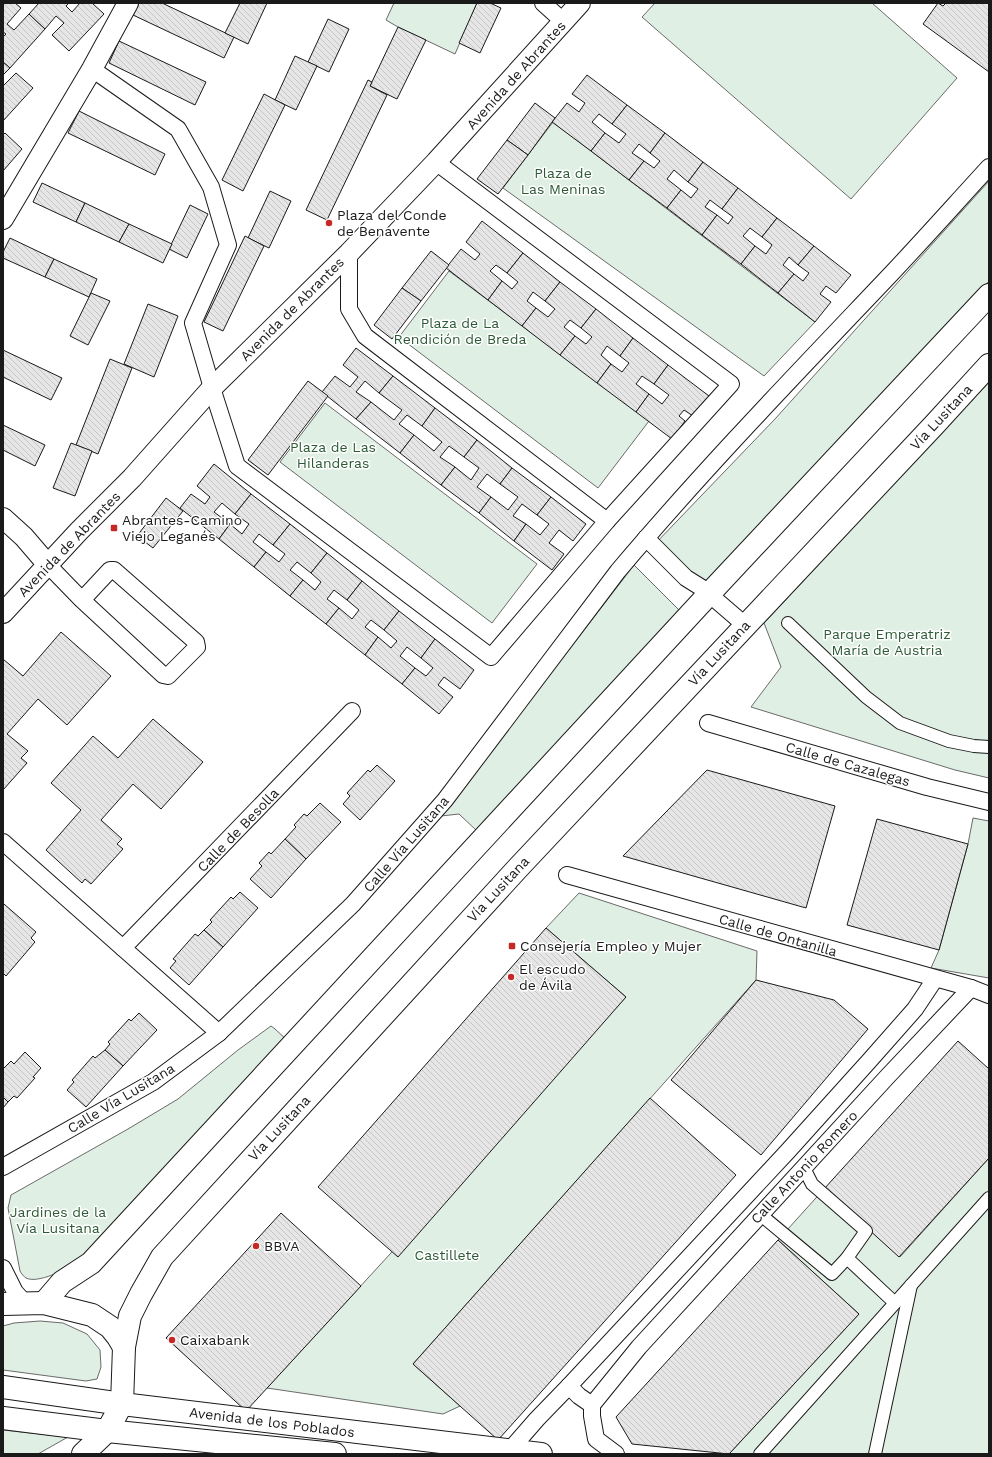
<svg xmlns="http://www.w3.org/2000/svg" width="992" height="1457" font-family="'Work Sans',sans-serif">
  <defs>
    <pattern id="building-back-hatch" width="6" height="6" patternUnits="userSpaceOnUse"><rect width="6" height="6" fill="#e6e6e6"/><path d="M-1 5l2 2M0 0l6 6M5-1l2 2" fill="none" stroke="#c5c5c5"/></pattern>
  </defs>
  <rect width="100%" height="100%" fill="#fff"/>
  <!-- green -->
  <g fill="#e0efe3" stroke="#6a6a6a">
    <path d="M394,3H477L455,54L398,27L386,20Z"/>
    <path d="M655,3H872L957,78L851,199L642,17Z"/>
    <path d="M553,122L815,322L764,376L503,188Z"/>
    <path d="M989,181V281L702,588L653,546L775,419Z"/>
    <path d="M449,271L649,421L598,488L399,337Z"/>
    <path d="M989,382V778L955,770L751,707L781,667L764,623Z"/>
    <path d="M325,403L537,564L492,623L280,462Z"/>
    <path d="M634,565L681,612L477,831L459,814L441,816Z"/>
    <path d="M973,818L989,821V978L931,968L939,950L968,844Z"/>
    <path d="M579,893L757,951L756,980L413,1364L460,1406L443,1414L267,1388L626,997L546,928Z"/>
    <path d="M271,1026L275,1029L288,1041L77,1264C66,1269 38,1284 26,1278C24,1277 21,1273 20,1271L8,1208L11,1195L128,1129L178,1099L238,1050Z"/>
    <path d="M989,1158V1454H729L859,1314L778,1240L824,1189L900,1257Z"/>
    <path d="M40,1321L63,1323L87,1334L100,1350L101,1367L97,1379L86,1381L3,1370V1326L14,1323Z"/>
    <path d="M3,1430L68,1437L38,1454H3Z"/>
  </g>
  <!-- building -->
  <g fill="url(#building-back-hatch)" stroke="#1a1a1a">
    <path d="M3,3H15L21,8L7,24L14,30L29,14L45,29L10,68L3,62V37L6,34L3,32Z"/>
    <path d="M39,3H69L66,6L72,12L80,3H92L104,14L69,51L52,35L64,23L56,16L45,29L29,14Z"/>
    <path d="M139,3H162L234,37L224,58L133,15Z"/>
    <path d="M240,3H267L248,44L225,33Z"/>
    <path d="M477,3H490L501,8L480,53L459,43Z"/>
    <path d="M938,3L943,6L946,3H989V72L923,24Z"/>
    <path d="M328,19L349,29L329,72L308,62Z"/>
    <path d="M398,27L426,40L397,99L370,86Z"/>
    <path d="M119,41L206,82L195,105L109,63Z"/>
    <path d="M295,56L317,66L296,110L275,100Z"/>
    <path d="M3,62L10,68L3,75Z"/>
    <path d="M16,73L33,88L3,121V84L4,85Z"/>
    <path d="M587,75L627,105L612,124L599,114L592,122L605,133L591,151L552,122L567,103L579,112L585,103L572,94Z"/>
    <path d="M368,80L372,82L370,86L387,95L327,220L306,210Z"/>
    <path d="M264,94L285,105L243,191L222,180Z"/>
    <path d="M535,103L555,118L528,155L507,140Z"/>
    <path d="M627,105L665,133L650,153L639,144L632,153L644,161L629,180L591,151L605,133L619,143L626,134L612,124Z"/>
    <path d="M79,111L165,154L155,175L68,133Z"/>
    <path d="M5,133L22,149L3,171V135Z"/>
    <path d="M665,133L703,162L688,182L674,170L667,179L681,190L667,208L629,180L644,161L654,168L660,161L650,153Z"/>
    <path d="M507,140L528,155L498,194L477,179Z"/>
    <path d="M703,162L738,188L722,209L710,200L705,207L717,215L702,235L667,208L681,190L691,198L698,189L688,182Z"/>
    <path d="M42,183L85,203L76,222L33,202Z"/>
    <path d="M738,188L777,218L762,237L750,228L743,236L755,246L741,264L702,235L717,215L728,224L733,217L722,209Z"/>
    <path d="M270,191L291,201L269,248L248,238Z"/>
    <path d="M85,203L129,224L119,242L76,222Z"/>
    <path d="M190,205L208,214L187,258L169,249Z"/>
    <path d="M777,218L814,246L798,265L789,257L783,265L794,274L778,293L741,264L755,246L766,254L772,245L762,237Z"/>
    <path d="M482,221L523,253L507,273L496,265L490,271L502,281L488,300L446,268L461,249L475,260L480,254L466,242Z"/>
    <path d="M129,224L172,244L163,263L119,242Z"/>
    <path d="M245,236L264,246L223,331L204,322Z"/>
    <path d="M10,238L54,259L45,277L3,258V252Z"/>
    <path d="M814,246L851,275L836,293L826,286L820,294L831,302L815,322L778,293L794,274L803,281L809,273L798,265Z"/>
    <path d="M431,251L449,265L421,301L402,288Z"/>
    <path d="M523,253L560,282L545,301L533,292L527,301L536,308L522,326L488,300L502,281L512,289L518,282L507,273Z"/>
    <path d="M54,259L97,279L89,297L45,277Z"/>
    <path d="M560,282L596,309L581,328L570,320L564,327L575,336L560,355L522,326L536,308L548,317L555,309L545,301Z"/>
    <path d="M402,288L421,301L392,339L374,325Z"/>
    <path d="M91,293L110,301L88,345L70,336Z"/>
    <path d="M148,304L178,316L154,377L124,364Z"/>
    <path d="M596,309L633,338L620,356L607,346L601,355L611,364L597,383L560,355L575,336L586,344L592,337L581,328Z"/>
    <path d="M633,338L668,365L654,384L642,376L636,384L649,394L636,412L597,383L611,364L622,372L629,363L620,356Z"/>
    <path d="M356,348L393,376L379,393L365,381L356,392L371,402L356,419L322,392L335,376L350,387L358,377L343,365Z"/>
    <path d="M3,350L62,378L51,400L3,377Z"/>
    <path d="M110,359L132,368L98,454L76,445Z"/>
    <path d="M668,365L709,396L693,416L684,410L679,416L685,421L672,439L636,412L649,394L662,404L669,395L654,384Z"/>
    <path d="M393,376L435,408L422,426L407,415L399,424L414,435L400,453L356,419L371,402L394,420L402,410L379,393Z"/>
    <path d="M308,381L328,396L268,475L248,460Z"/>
    <path d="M435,408L477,440L464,457L449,446L440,457L455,467L441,485L400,453L414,435L434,451L442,442L422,426Z"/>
    <path d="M3,425L45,445L35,466L3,450Z"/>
    <path d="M477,440L512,468L500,484L487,474L477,487L491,497L479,513L441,485L455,467L471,480L479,468L464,457Z"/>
    <path d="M71,443L92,451L75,496L53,488Z"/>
    <path d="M214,464L251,494L235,514L222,503L214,512L230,524L219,539L180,508L191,494L205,504L210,497L197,486Z"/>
    <path d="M512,468L551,497L537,515L522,504L513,516L526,524L514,541L479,513L491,497L508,510L518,497L500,484Z"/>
    <path d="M251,494L290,524L273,545L259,534L253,542L266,552L254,567L219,539L230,524L242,534L249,524L235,514Z"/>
    <path d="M551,497L586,524L573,541L559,530L549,543L564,554L552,570L514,541L526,524L540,535L549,524L537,515Z"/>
    <path d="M166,498L183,511L153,548L137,536Z"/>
    <path d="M290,524L327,553L311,573L297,562L290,570L303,580L290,596L254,567L266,552L279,562L285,554L273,545Z"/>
    <path d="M327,553L362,581L347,600L334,590L327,599L339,608L326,624L290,596L303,580L315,590L321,582L311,573Z"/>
    <path d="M362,581L399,611L384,630L371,620L365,627L378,637L365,655L326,624L339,608L352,619L359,610L347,600Z"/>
    <path d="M399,611L435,639L421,658L407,647L400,656L415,668L402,684L365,655L378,637L391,648L397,641L384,630Z"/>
    <path d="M61,632L111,676L67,725L38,699L7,734L28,751L21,758L27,763L3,790V659L23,676Z"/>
    <path d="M435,639L474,670L460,689L444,677L438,685L453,697L439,714L402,684L415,668L426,676L433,668L421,658Z"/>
    <path d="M153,719L203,762L161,809L133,784L101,820L122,839L117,844L123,849L91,884L85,879L82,883L46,850L81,810L51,783L93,736L118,758Z"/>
    <path d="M377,765L395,781L360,820L343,804L350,796L347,793L368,770L370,772Z"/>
    <path d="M707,770L835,806L806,908L623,856Z"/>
    <path d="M320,803L341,822L306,859L285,839L296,827L294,825L304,814L307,816Z"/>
    <path d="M877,819L968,844L939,950L847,925Z"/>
    <path d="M285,839L306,859L271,898L250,879L262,866L259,863L269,852L271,854Z"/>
    <path d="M240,892L258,908L223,947L204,930L212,922L210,920L231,897L233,899Z"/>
    <path d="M4,904L36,932L31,938L35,942L6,976L3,973V906Z"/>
    <path d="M546,928L626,997L398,1257L318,1187Z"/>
    <path d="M204,930L223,947L189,985L170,968L176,961L173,959L195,934L198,936Z"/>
    <path d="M756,980L834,1000L868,1029L761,1155L671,1080Z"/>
    <path d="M139,1013L157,1030L123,1066L105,1050L110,1044L108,1042L129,1019L131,1021Z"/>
    <path d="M958,1041L989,1069V1158L899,1257L824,1189Z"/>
    <path d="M105,1050L123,1066L86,1107L67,1090L74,1082L72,1080L93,1056L95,1058Z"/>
    <path d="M25,1052L41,1068L33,1077L35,1078L17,1098L14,1096L8,1102L3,1097V1069L11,1061L14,1064Z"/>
    <path d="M3,1097L8,1102L3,1108Z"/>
    <path d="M650,1098L736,1175L498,1440L413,1364Z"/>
    <path d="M281,1213L361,1286L246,1411L166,1338Z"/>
    <path d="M778,1240L859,1314L729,1454L632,1444L616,1417Z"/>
  </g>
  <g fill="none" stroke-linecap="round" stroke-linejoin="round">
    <defs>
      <g id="pedestrian">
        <path d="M788,623L866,697L900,723L949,741L974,746L989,747"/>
        <path d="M761,1215L832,1274L847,1258L866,1231L812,1184L804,1168"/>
        <path d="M847,1258L895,1303"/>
        <path d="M760,1454L989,1198"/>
        <path d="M875,1454L911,1285"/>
      </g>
      <g id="minor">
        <path d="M543,3L564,22"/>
        <path d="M92,69L178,129L211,187L228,245L193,323L212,388L237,466L491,657L607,521L731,384L436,162"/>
        <path d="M349,253V309L365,336L607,521"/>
        <path d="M646,538L686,578L702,588L745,625"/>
        <path d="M48,565L82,600L163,675L168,676L197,647L196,642L114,570H110L82,600"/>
        <path d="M708,723L927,787L989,802"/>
        <path d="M3,842L219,1033"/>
        <path d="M567,875L971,988L989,995"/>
        <path d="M123,948L352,711"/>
        <path d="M3,1167L153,1082L219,1033L353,904L445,800L618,571C705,468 798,372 891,274C924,239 956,203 989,167"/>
        <path d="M3,1268L15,1292L25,1303"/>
        <path d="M569,1386L579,1396L592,1405"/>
        <path d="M510,1450L537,1419L569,1386L788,1151L870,1060L915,1009L935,979"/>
        <path d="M616,1454L596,1439L592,1416V1405L639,1347L887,1077L971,988"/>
      </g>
      <g id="tertiary">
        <path d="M3,219L92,69L128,3"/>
        <path d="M3,518L24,537L48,565"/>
        <path d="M3,613L79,531L132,478L212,388L349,253L436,162L580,3"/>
      </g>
      <g id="primary">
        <path d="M44,1303L62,1282L91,1263L709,594L989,295"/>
        <path d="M3,1304L44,1303L92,1315L110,1327L118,1337L124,1347"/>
        <path d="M3,1387L122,1404L541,1454"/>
        <path d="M3,1418L107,1431L335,1454"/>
        <path d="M83,1454L107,1431L122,1404L124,1347L130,1316L141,1294L162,1257L517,869L935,424L989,365"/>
      </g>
    </defs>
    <!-- pedestrian casing -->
    <use href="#pedestrian" stroke="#1a1a1a" stroke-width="14"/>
    <!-- minor casing -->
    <use href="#minor" stroke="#1a1a1a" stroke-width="18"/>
    <!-- tertiary casing -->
    <use href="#tertiary" stroke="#1a1a1a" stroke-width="22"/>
    <!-- primary casing -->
    <use href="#primary" stroke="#1a1a1a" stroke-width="24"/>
    <!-- pedestrian -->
    <use href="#pedestrian" stroke="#fff" stroke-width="12"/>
    <!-- minor -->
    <use href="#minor" stroke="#fff" stroke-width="16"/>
    <!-- tertiary -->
    <use href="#tertiary" stroke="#fff" stroke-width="20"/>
    <!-- primary -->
    <use href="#primary" stroke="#fff" stroke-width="22"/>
  </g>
  <!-- markers -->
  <g fill="#c62828" stroke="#fff" stroke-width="1.5">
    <circle cx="329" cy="223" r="4"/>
    <rect x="110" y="524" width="8" height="8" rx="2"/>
    <rect x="508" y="942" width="8" height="8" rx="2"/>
    <circle cx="511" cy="977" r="4"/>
    <circle cx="256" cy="1246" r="4"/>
    <circle cx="172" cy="1340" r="4"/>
  </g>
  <g text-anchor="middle" stroke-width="3" stroke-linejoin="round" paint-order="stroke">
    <!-- street labels -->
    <g font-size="14" fill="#1a1a1a" stroke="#fff">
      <text transform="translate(516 75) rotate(-48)" y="5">Avenida de Abrantes</text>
      <text transform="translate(292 309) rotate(-45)" y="5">Avenida de Abrantes</text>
      <text transform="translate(941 417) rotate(-47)" y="5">Vía Lusitana</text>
      <text transform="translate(69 544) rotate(-46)" y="5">Avenida de Abrantes</text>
      <text transform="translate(719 653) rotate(-47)" y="5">Vía Lusitana</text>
      <text transform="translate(848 764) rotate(16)" y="5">Calle de Cazalegas</text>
      <text transform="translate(238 830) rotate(-46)" y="5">Calle de Besolla</text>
      <text transform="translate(406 844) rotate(-49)" y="5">Calle Vía Lusitana</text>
      <text transform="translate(498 889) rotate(-47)" y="5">Vía Lusitana</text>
      <text transform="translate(778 935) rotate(16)" y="5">Calle de Ontanilla</text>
      <text transform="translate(121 1098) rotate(-31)" y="5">Calle Vía Lusitana</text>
      <text transform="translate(279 1128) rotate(-47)" y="5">Vía Lusitana</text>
      <text transform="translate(804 1167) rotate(-47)" y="5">Calle Antonio Romero</text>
      <text transform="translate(272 1422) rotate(7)" y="5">Avenida de los Poblados</text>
    </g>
    <!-- park labels -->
    <g font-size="14" fill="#2b5a34" stroke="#fff">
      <text x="563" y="178">Plaza de<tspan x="563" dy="16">Las Meninas</tspan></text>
      <text x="460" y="328">Plaza de La<tspan x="460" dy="16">Rendición de Breda</tspan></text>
      <text x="333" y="452">Plaza de Las<tspan x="333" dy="16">Hilanderas</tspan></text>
      <text x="887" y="639">Parque Emperatriz<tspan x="887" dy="16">María de Austria</tspan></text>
      <text x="58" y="1217">Jardines de la<tspan x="58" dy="16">Vía Lusitana</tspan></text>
      <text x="447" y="1260">Castillete</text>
    </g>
    <!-- poi labels -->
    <g font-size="14" fill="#1a1a1a" stroke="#fff" text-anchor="start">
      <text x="337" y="220">Plaza del Conde<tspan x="337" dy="16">de Benavente</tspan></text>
      <text x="122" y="525">Abrantes-Camino<tspan x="122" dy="16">Viejo Leganés</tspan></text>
      <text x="520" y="951">Consejería Empleo y Mujer</text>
      <text x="519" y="974">El escudo<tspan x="519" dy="16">de Ávila</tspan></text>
      <text x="264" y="1251">BBVA</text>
      <text x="180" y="1345">Caixabank</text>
    </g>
  </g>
  <!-- border -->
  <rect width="992" height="1457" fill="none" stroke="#1a1a1a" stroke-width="8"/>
</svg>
